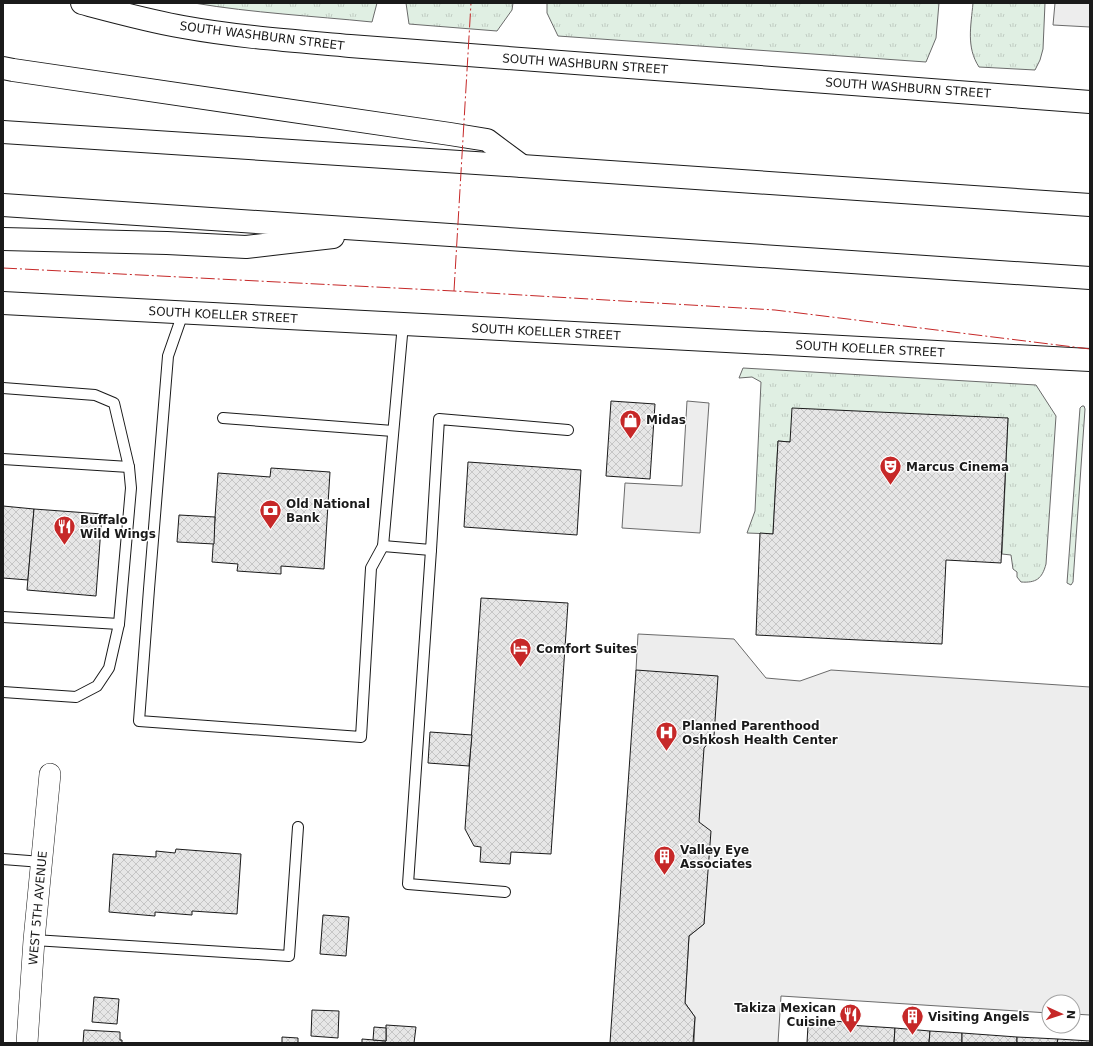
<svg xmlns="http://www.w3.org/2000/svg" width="1093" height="1046" font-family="'DejaVu Sans',sans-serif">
  <defs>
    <pattern id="grass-tufts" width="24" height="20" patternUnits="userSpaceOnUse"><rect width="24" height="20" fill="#e0efe3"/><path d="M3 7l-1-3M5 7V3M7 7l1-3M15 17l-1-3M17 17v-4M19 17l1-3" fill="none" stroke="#c0ccc2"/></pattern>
    <pattern id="building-cross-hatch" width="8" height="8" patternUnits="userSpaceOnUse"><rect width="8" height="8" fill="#e6e6e6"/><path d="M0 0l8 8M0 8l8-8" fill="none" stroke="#c5c5c5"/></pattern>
  </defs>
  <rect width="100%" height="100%" fill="#fff"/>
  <!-- grass -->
  <g fill="url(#grass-tufts)" stroke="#6a6a6a">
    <path d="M194,3H377L372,22C313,16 253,13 194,3Z"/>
    <path d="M406,3H513L512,10L497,31L409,24Z"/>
    <path d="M547,3H939L936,38L926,62L558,36L547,13Z"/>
    <path d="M973,3H1045L1043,49L1040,60L1035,70L979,67C966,47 971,26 973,3Z"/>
    <path d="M743,368L1036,385L1056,416L1046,564C1042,579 1036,583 1021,582L1017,577V572L1013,569L1011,555L1002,554L1008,418L790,442L778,441L773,534L747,533L755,511L761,382L752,377L739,378Z"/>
    <path d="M1082,406H1084L1085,409L1073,582L1071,585L1067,583L1080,408Z"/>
  </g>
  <!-- parking -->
  <g fill="#ededed" stroke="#6a6a6a">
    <path d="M1055,3H1090V27L1053,25Z"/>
    <path d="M687,401L709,403L700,533L622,528L625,483L682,486Z"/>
    <path d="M638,634L734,639L766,678L800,681L831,670L1090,687V1015L1073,1014V1002H1049V1013L781,996L778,1043H694L695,1017L685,1003L689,936L704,924L699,822L636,670Z"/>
  </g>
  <!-- building -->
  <g fill="url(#building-cross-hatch)" stroke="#1a1a1a">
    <path d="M611,401L655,404L650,479L606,476Z"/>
    <path d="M792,408L1008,418L1001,563L946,560L942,644L756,635L760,533L773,534L778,441L790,442Z"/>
    <path d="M468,462L581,470L577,535L464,527Z"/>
    <path d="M271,468L330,472L324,569L281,566V574L237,571L238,564L212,562L218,473L270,477Z"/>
    <path d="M3,506L34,509L28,580L3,578Z"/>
    <path d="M34,509L102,514L96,596L27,590Z"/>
    <path d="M179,515L215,517L214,544L177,542Z"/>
    <path d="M481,598L568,603L551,854L511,852L510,864L480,862L481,847L474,846L465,829Z"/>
    <path d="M636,670L718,676L714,736L704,748L699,822L711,831L704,924L689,936L685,1003L695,1017L693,1043H610Z"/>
    <path d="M430,732L472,735L469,766L428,763Z"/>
    <path d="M176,849L241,854L237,914L192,911V915L155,912V916L109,912L113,854L156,857V851L175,853Z"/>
    <path d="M323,915L349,917L346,956L320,954Z"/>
    <path d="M94,997L119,999L117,1024L92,1022Z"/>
    <path d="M312,1010L339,1011L338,1038L311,1036Z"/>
    <path d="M815,1020L848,1022V1025L895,1028L894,1043H807L808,1025H814Z"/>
    <path d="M386,1025L416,1027L414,1043H362V1039L386,1041Z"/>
    <path d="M374,1027L386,1028V1041L373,1040Z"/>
    <path d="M895,1028L930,1031L929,1043H894Z"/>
    <path d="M84,1030L120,1032V1040H122V1043H83Z"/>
    <path d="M930,1031L962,1033V1043H929Z"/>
    <path d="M962,1033L1017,1037V1043H962Z"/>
    <path d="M282,1037L298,1038V1043H282Z"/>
    <path d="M1017,1037L1058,1039L1057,1043H1017Z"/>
    <path d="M1058,1039L1090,1041V1043H1057Z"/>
  </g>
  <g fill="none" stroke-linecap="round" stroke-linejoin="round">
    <defs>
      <g id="service">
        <path d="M183,313L168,356L149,589L139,721L361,737L371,568L383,546L403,324"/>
        <path d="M3,388L95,395L114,403L129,467L131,488L119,624L109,668L97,686L76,697L3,692"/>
        <path d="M223,418L393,431"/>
        <path d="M3,459L129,467"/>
        <path d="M383,546L431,550L439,419L568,430"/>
        <path d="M431,550L408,884L505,892"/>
        <path d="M3,617L119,624"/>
        <path d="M3,859L42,862"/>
        <path d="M34,940L289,956L298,827"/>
      </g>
      <path id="minor" d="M27,1043L34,940L50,774"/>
      <g id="tertiary">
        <path d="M82,3C116,12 149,21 183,27C238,37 295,41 350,46L1090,102"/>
        <path d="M3,303L1090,360"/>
      </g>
      <g id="motorway">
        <path d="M3,68L13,70L450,134L487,140L522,166"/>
        <path d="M3,132L522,166L1090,205"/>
        <path d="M3,205L1090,278"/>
        <path d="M3,239L167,243L246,247L333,237"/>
      </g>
    </defs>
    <!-- service casing -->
    <use href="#service" stroke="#1a1a1a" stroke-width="12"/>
    <!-- minor casing -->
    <use href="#minor" stroke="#1a1a1a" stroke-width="22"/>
    <!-- tertiary casing -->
    <use href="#tertiary" stroke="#1a1a1a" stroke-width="24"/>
    <!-- motorway casing -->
    <use href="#motorway" stroke="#1a1a1a" stroke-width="24"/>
    <!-- service -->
    <use href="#service" stroke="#fff" stroke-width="10"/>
    <!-- minor -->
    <use href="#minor" stroke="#fff" stroke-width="21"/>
    <!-- tertiary -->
    <use href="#tertiary" stroke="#fff" stroke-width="22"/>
    <!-- motorway -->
    <use href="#motorway" stroke="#fff" stroke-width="22"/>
    <!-- power -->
    <g stroke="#c62828" stroke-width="1" stroke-dasharray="14 3 2 3" stroke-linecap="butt">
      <path d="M3,268L454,291L775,310L1090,349"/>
      <path d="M454,291L471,3"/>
    </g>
  </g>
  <!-- icons -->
  <defs>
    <symbol id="shop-pin" viewBox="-11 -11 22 30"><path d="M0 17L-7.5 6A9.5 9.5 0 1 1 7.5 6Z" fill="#c62828" stroke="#fff"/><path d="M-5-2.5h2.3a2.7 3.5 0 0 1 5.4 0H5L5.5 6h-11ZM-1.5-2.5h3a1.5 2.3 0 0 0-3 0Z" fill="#fff"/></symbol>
    <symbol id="theatre-pin" viewBox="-11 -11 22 30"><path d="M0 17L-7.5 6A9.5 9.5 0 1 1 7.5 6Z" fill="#c62828" stroke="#fff"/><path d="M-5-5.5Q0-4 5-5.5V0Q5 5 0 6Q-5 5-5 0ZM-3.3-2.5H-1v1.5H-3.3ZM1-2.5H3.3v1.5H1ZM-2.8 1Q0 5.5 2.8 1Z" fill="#fff"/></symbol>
    <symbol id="bank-pin" viewBox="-11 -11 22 30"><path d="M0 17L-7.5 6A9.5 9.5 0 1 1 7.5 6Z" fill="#c62828" stroke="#fff"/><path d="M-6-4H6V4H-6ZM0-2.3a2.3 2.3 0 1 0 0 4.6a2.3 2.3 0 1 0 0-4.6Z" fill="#fff"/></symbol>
    <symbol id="restaurant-pin" viewBox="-11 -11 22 30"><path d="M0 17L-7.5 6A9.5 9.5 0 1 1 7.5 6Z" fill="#c62828" stroke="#fff"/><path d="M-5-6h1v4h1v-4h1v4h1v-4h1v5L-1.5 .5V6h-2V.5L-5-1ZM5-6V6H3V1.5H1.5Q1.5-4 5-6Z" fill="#fff"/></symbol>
    <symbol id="hotel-pin" viewBox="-11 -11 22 30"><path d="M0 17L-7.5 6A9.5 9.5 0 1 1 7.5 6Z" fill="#c62828" stroke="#fff"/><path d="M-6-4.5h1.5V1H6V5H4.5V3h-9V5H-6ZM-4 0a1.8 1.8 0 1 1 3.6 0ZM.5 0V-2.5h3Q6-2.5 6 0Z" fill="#fff"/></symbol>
    <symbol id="hospital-pin" viewBox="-11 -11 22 30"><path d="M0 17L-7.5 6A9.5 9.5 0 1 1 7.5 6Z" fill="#c62828" stroke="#fff"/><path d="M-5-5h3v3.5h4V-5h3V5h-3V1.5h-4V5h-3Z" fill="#fff"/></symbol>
    <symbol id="building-pin" viewBox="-11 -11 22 30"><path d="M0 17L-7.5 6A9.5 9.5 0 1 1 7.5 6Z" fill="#c62828" stroke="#fff"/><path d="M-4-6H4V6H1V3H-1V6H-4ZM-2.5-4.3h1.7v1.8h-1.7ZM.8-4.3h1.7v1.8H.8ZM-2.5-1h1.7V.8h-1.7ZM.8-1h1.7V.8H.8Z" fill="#fff"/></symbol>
  </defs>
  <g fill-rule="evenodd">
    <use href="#shop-pin" x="618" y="408" width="25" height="34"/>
    <use href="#theatre-pin" x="878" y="454" width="25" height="34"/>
    <use href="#bank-pin" x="258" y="498" width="25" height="34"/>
    <use href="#restaurant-pin" x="52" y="514" width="25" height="34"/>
    <use href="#hotel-pin" x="508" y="636" width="25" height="34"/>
    <use href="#hospital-pin" x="654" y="720" width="25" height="34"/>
    <use href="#building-pin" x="652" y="844" width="25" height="34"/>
    <use href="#restaurant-pin" x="838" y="1002" width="25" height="34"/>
    <use href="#building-pin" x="900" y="1004" width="25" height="34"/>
  </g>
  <g text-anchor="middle" stroke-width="3" stroke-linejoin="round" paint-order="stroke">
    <!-- street labels -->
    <g font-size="12" fill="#1a1a1a" stroke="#fff">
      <text transform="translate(262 36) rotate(7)" y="4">SOUTH WASHBURN STREET</text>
      <text transform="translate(585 64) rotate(4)" y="4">SOUTH WASHBURN STREET</text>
      <text transform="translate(908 88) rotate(4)" y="4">SOUTH WASHBURN STREET</text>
      <text transform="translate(223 315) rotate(3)" y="4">SOUTH KOELLER STREET</text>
      <text transform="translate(546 332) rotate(3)" y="4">SOUTH KOELLER STREET</text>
      <text transform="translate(870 349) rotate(3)" y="4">SOUTH KOELLER STREET</text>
      <text transform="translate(38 908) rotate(-85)" y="4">WEST 5TH AVENUE</text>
    </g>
    <!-- poi labels -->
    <g font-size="12" font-weight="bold" fill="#1a1a1a" stroke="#fff" text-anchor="start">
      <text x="646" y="424">Midas</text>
      <text x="906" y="471">Marcus Cinema</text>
      <text x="286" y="508">Old National<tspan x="286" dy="14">Bank</tspan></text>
      <text x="80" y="524">Buffalo<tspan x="80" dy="14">Wild Wings</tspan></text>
      <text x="536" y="653">Comfort Suites</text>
      <text x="682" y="730">Planned Parenthood<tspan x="682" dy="14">Oshkosh Health Center</tspan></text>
      <text x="680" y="854">Valley Eye<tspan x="680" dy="14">Associates</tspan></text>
      <text x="836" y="1012" text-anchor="end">Takiza Mexican<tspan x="836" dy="14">Cuisine</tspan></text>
      <text x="928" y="1021">Visiting Angels</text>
    </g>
  </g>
  <!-- border -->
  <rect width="1093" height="1046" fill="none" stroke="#1a1a1a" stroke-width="8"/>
  <!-- north arrow -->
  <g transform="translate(1061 1014) rotate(93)"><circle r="19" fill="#ffffff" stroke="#a3a3a3"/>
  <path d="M0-3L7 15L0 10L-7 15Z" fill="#c62828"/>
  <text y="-6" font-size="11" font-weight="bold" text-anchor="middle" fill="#1a1a1a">N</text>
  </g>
</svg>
